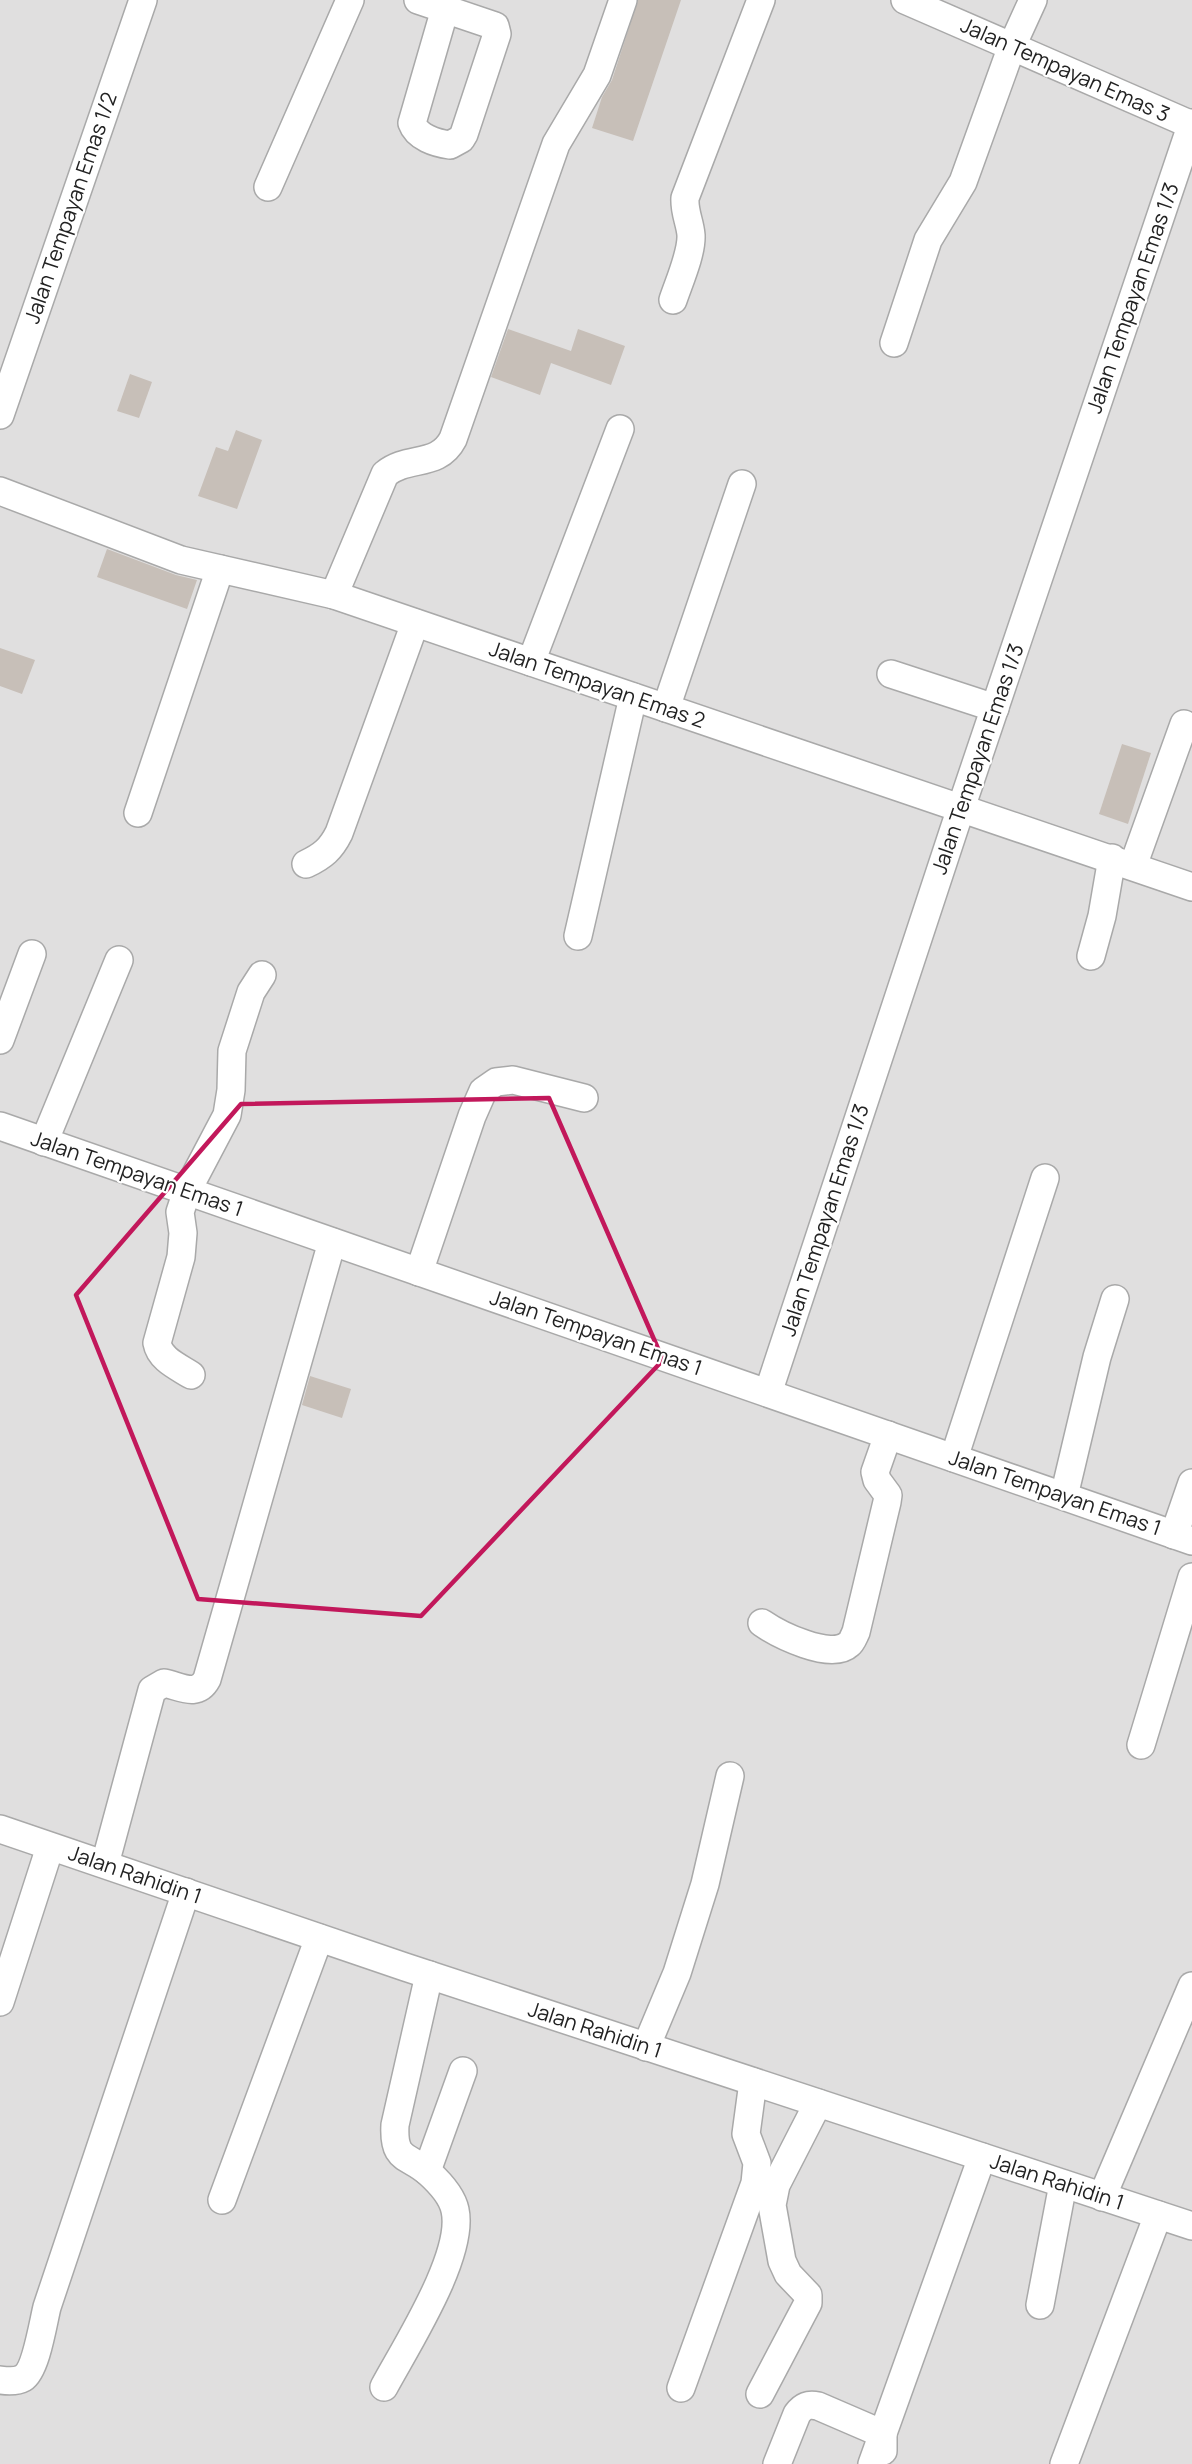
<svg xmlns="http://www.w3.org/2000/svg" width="1192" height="2464" font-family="Manrope,sans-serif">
  <rect width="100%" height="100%" fill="#f2efe9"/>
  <!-- residential -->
  <g fill="#e0dfdf">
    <path d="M0,0H1192V1529L333,1239L0,1111Z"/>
    <path d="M0,1142L417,1276L1192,1551V2464H0Z"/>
  </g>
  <!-- building -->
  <g fill="#c7bfb8">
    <path d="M638,0H681L633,141L592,128L602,97L612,80Z"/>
    <path d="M508,329L571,351L578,329L625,346L611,385L551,363L540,395L491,377Z"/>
    <path d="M130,374L152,382L139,418L117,411Z"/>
    <path d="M236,430L262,440L237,509L198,496L216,447L228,451Z"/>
    <path d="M107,549L176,575L197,580L187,609L97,577Z"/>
    <path d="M0,648L35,660L22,694L0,686Z"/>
    <path d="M1122,744L1151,753L1128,824L1099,814Z"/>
    <path d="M310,1376L351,1389L342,1418L302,1405Z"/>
  </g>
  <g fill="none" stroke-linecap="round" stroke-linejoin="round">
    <defs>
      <g id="minor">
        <path d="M418,0L495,26L497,34L464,134L461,139L450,145C435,143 417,137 412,123L445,9"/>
        <path d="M905,0L1192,125"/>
        <path d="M268,187L350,0"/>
        <path d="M673,300C679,282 692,253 691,235C690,222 684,212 685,198L761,0"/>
        <path d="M894,343L928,240L963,182L1012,46L1033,0"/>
        <path d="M0,415L143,0"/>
        <path d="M0,491L181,560L334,595L1192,887"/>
        <path d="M334,595L385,474C408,455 438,468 453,439L556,144L597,75L623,0"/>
        <path d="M531,662L620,429"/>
        <path d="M891,674L995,708"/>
        <path d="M666,708L742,484"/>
        <path d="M138,813L220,569"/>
        <path d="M306,864C323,856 331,849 339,833L415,623"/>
        <path d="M1133,866L1184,724"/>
        <path d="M578,936L633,697"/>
        <path d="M1091,956L1102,916L1112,858"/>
        <path d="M0,1040L32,954"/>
        <path d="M0,1126L1192,1541"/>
        <path d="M44,1142L119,960"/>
        <path d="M419,1272L472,1116L483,1091L496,1082L513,1080L584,1098"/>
        <path d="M191,1375C177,1366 160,1359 157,1343L181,1257L183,1233L180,1212L187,1191L227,1115L231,1090L232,1051L251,992L262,975"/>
        <path d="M768,1393L961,808L1192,123"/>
        <path d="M954,1458L1045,1178"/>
        <path d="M1064,1496L1097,1357L1115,1299"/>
        <path d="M1174,1535L1192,1483"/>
        <path d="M762,1623C778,1634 831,1661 849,1644C852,1642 854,1636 856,1632L887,1502L888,1495L877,1480L875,1472L888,1435"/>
        <path d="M1141,1745L1192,1577"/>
        <path d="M0,1829L405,1967L1192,2226"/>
        <path d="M105,1864L152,1690L164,1683C180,1686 197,1698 207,1679L332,1242"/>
        <path d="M0,2002L50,1847"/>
        <path d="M646,2047L677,1973L705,1884L730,1776"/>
        <path d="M427,2171L463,2071"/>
        <path d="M1102,2197L1192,1986"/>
        <path d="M222,2200L319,1938"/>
        <path d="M1040,2305L1063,2184"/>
        <path d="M0,2380C7,2381 16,2382 23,2378C36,2370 43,2323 47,2307L186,1892"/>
        <path d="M384,2387C406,2346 465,2255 455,2210C452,2196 440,2183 429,2173C408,2154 393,2162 395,2125L429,1975"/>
        <path d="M681,2388L755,2183L757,2163L746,2134L753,2082"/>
        <path d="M760,2394L808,2303V2295L788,2274L782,2261L772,2205L776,2185L818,2103"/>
        <path d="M777,2464L797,2414C803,2406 808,2404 818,2406L883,2434V2451"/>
        <path d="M872,2464L982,2157"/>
        <path d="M1064,2464L1158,2215"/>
      </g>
    </defs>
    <!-- minor casing -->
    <use href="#minor" stroke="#a9a9a9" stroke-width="30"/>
    <!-- minor -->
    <use href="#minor" stroke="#fff" stroke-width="27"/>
  </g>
  <!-- marked area -->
  <path fill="none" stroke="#c2185b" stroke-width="4.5" stroke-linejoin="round" d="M549,1098L663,1360L421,1616L198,1599L76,1295L241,1104Z"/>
  <g text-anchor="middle" stroke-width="4.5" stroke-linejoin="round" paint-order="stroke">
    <!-- street labels -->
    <g font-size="21" fill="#222" stroke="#fff">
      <text transform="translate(1065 70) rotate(24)" y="7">Jalan Tempayan Emas 3</text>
      <text transform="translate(71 208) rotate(-71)" y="7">Jalan Tempayan Emas 1/2</text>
      <text transform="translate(1133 298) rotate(-71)" y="7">Jalan Tempayan Emas 1/3</text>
      <text transform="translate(597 685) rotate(19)" y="7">Jalan Tempayan Emas 2</text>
      <text transform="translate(978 759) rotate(-71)" y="7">Jalan Tempayan Emas 1/3</text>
      <text transform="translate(137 1174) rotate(19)" y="7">Jalan Tempayan Emas 1</text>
      <text transform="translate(825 1220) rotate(-72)" y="7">Jalan Tempayan Emas 1/3</text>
      <text transform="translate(596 1333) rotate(19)" y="7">Jalan Tempayan Emas 1</text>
      <text transform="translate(1055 1493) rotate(19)" y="7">Jalan Tempayan Emas 1</text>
      <text transform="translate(135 1875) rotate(19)" y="7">Jalan Rahidin 1</text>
      <text transform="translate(595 2030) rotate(18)" y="7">Jalan Rahidin 1</text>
      <text transform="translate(1057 2182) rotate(18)" y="7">Jalan Rahidin 1</text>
    </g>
  </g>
</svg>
